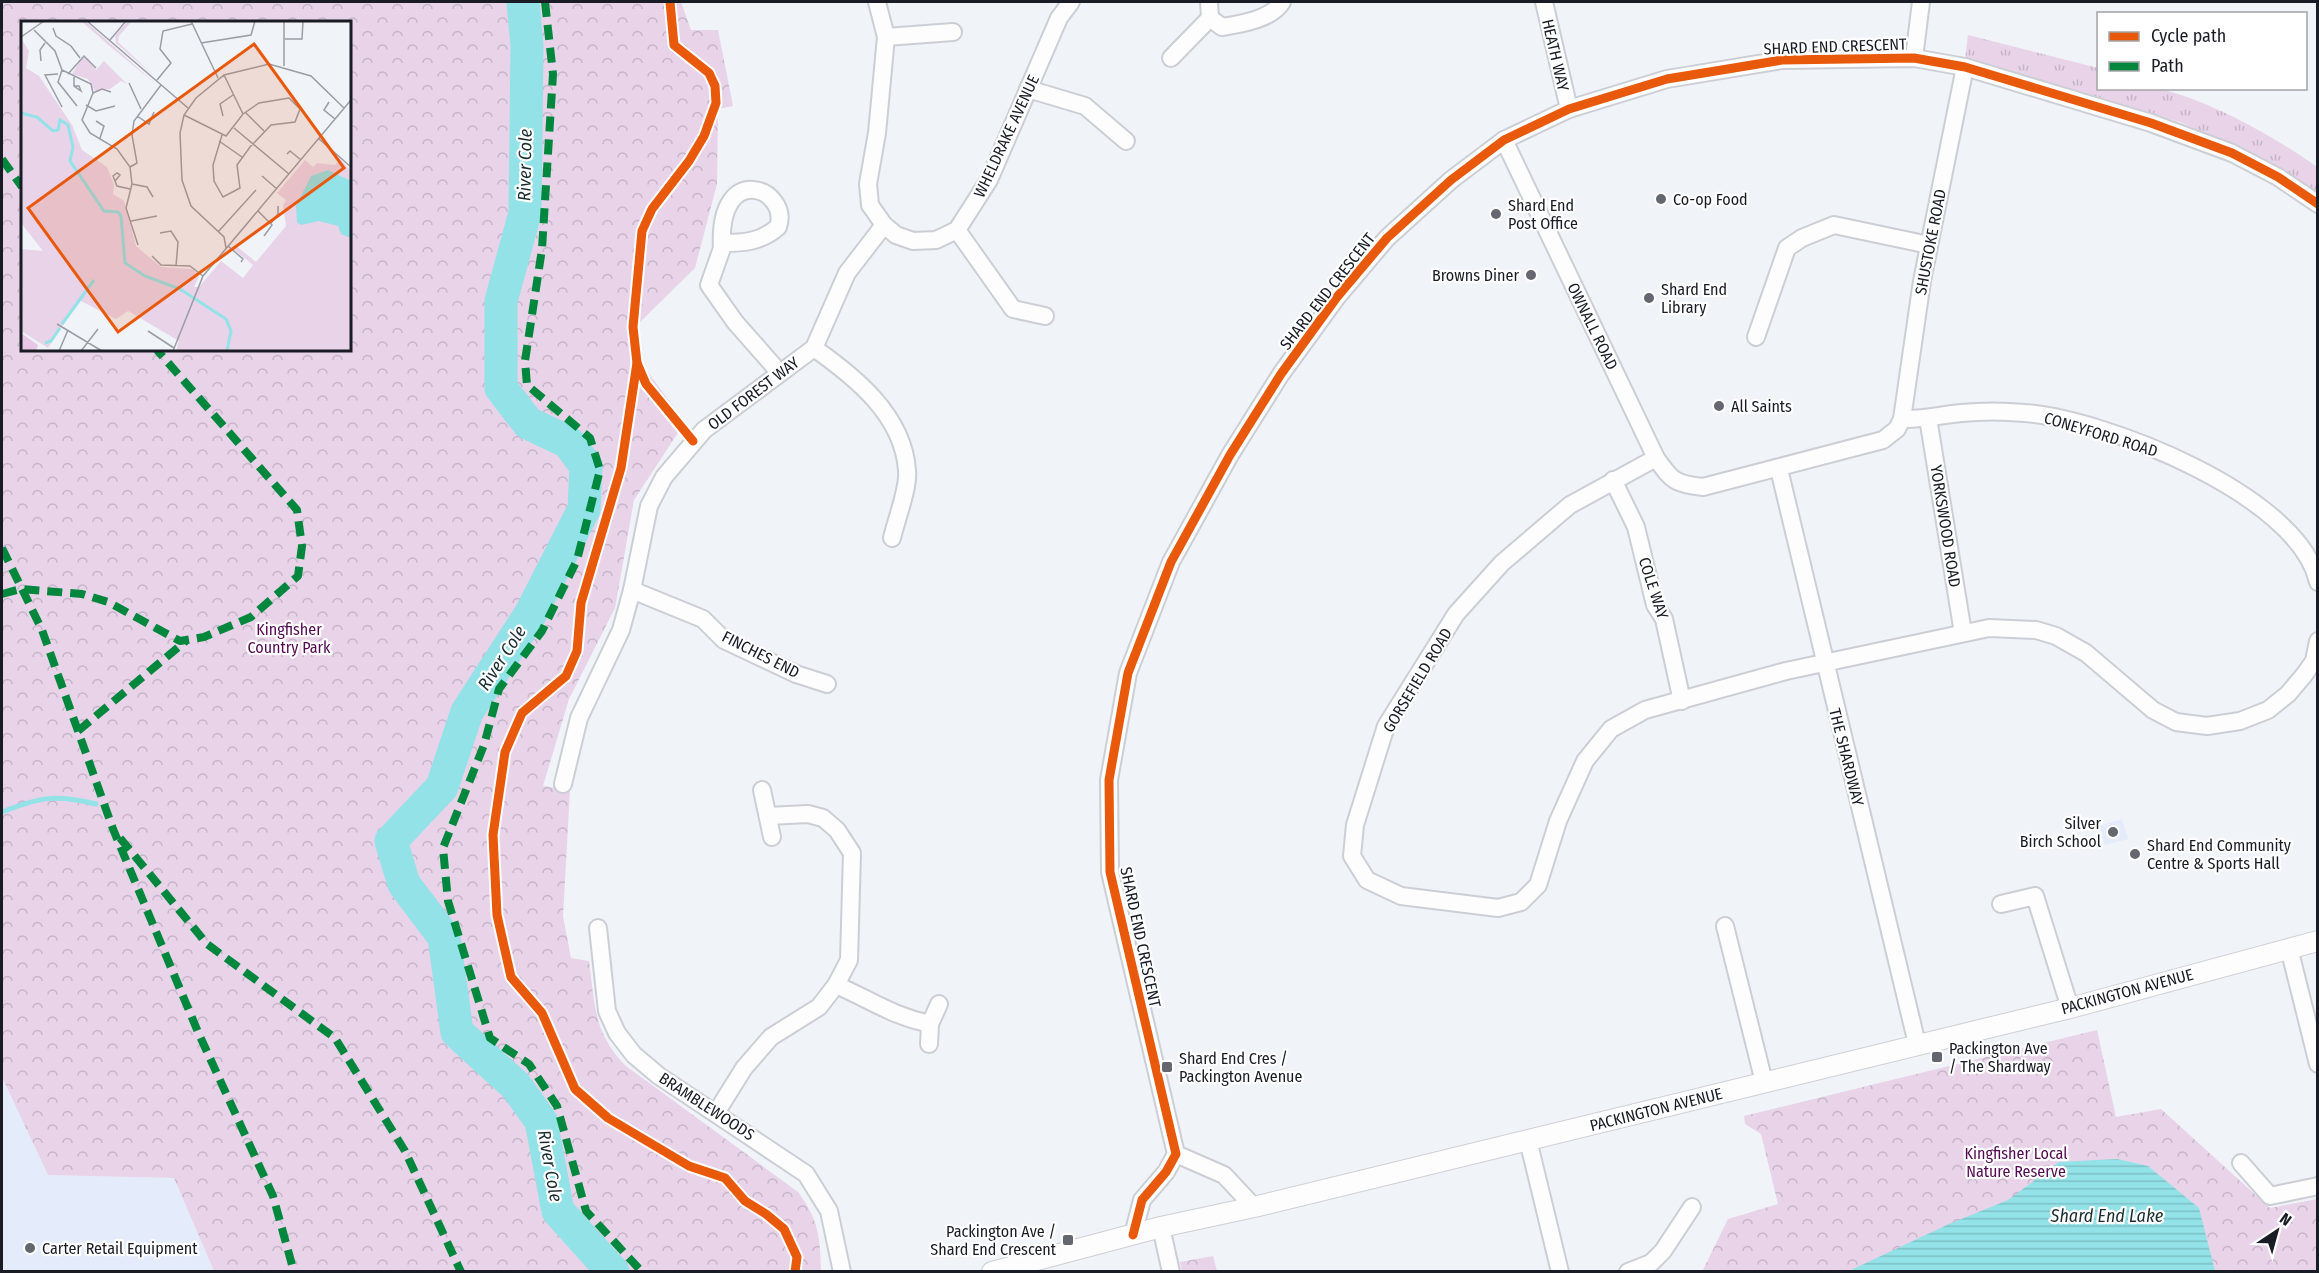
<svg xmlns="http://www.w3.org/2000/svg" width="2319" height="1273" font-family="'Fira Sans Condensed',sans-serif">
  <defs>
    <pattern id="grass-tufts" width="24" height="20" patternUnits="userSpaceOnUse" patternTransform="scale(1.5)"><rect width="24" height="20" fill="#e8d3e9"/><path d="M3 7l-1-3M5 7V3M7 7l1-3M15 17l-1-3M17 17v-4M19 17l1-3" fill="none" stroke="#c6b5c8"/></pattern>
    <pattern id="park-crowns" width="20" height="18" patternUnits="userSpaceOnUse" patternTransform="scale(1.5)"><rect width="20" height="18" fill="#e8d3e9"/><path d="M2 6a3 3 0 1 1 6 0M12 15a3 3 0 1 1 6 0" fill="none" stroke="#c6b5c8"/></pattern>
    <pattern id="water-rules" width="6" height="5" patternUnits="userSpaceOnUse" patternTransform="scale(1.5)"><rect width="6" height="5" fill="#92e2e7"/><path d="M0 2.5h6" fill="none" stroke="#7dc1c6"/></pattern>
  </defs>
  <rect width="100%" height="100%" fill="#f0f3f8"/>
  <!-- built -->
  <g fill="#e4ebfb">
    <path d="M2122,819L2128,839L2105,845L2099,826Z"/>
    <path d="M2,1077L48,1175L174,1178L214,1271H2Z"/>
  </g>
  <!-- grass -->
  <path fill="url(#grass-tufts)" d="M1968,35L2098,68V88C2118,89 2141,85 2159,89C2210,100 2275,137 2317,167V195L2274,164L2180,122L1965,59Z"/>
  <!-- park -->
  <g fill="url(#park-crowns)" fill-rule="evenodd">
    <path d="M2,2H681L691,30H718L733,106L718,109L717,184L695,268L639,323L635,355L685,422L634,500L615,608L569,699L543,786L570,790L563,916L571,958L589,961C595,1004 593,1033 626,1066L798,1192C819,1221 820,1236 821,1271H214L174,1178L48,1175L2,1077ZM22,22H350V350H22Z"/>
    <path d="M2097,1030L2116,1117L2161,1109L2270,1208L2317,1199V1271L1702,1272L1728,1219L1778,1204L1761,1134L1745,1124L1744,1116Z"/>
    <path d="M1213,1256L1217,1271H1182L1180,1262Z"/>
  </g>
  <!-- water -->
  <path fill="url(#water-rules)" d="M2117,1159L2148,1166L2199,1208L2215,1271H1849L1949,1224L2008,1200L2059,1162Z"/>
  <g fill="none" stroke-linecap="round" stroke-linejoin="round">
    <!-- stream -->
    <path stroke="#92e2e7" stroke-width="5" d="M2,812C40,797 55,794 96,804"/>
    <!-- river -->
    <path stroke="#92e2e7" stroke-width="33" d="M523,2L527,46L525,213L501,301V388L528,423L568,442L586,466L584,509L531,613L467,712L442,787L391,841L404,884L444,937L457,1032L516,1086L541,1121L558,1211L613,1272"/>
    <defs>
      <g id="minor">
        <path d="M877,2L886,37L877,133L868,184L870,205L884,225L896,235L913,241L936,240L957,230L989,180L1059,18L1071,2"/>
        <path d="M1209,2L1210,18L1222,27C1241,24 1272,19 1282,2"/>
        <path d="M1544,2L1569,109"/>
        <path d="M886,37L953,32"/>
        <path d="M1171,58L1210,18"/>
        <path d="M1914,58L1921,2"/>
        <path d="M1028,89L1085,106L1126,141"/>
        <path d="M1504,140L1656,458C1672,481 1675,484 1703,487L1883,440L1897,429L1902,419C1922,420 1941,415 1961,413C1981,411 2005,411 2025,413C2105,419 2299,495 2318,582"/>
        <path d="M957,230L1013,309L1045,316"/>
        <path d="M722,243C743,243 761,242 778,227C791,189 717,159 722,248L709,285L735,322L779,372"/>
        <path d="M1756,337L1787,248L1802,238L1834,225L1929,245"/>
        <path d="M814,348C855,377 903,415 907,470C909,488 896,520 892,538"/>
        <path d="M1928,418L1963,633"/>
        <path d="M1902,419L1922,281L1965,67"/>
        <path d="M1656,458L1570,505L1502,563L1456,614L1386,726L1355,825L1352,856L1367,880L1401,896L1498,908L1521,902L1538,885L1558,821L1585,761L1611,729L1645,710L1786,671L1989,628L2036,630L2056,636L2086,653L2153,710L2176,722L2207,726L2240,721L2268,710L2288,694L2304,675L2314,661L2318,641"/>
        <path d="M1779,469L1917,1044"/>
        <path d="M1613,480L1636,527L1655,605L1664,619L1682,701"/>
        <path d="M632,590L703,619L724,640L796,674L827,684"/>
        <path d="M563,784L579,718L621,630L632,590L649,506L664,477L704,430L814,348L847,273L884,225"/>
        <path d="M762,790L772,837"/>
        <path d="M2001,904L2035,896L2070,1008"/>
        <path d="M1725,926L1764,1082"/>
        <path d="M598,928L607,1011L617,1033L634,1055L659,1076L806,1174L829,1211L842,1272"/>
        <path d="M2289,948L2318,1064"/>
        <path d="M836,985C871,1000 892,1016 930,1024"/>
        <path d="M929,1044L930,1024L939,1004"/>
        <path d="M716,1113L744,1068L771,1037L819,1007L836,985L849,960L852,853L837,830L823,818L808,814L768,816"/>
        <path d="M1528,1140L1560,1272"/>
        <path d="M1176,1154L1224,1175L1254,1207"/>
        <path d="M2241,1163L2270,1196L2318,1186"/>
        <path d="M1161,1227L1171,1272"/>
        <path d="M1133,1235L1142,1200L1166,1172L1176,1154L1110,872L1109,780L1128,673L1171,562L1230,455L1281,374L1337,297L1387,238L1451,180L1504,140L1569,109L1667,79L1782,60L1914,58L1965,67L2151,123L2232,153L2278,177L2318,204"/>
        <path d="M1628,1272L1651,1263L1663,1251L1692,1207"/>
      </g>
      <path id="tertiary" d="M992,1272L1161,1227L1254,1207L2070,1008L2318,941"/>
    </defs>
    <!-- minor casing -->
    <use href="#minor" stroke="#cbcfd5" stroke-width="20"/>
    <!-- tertiary casing -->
    <use href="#tertiary" stroke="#cbcfd5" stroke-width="22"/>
    <!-- minor -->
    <use href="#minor" stroke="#fdfdfe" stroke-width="16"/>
    <!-- tertiary -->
    <use href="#tertiary" stroke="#fdfdfe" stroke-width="20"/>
    <!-- quiet -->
    <g stroke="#00873e" stroke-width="8" stroke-dasharray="15 8" stroke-linecap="butt">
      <path d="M545,2L553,74L542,249L525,361L527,385L590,438L600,470L577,560L542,631L499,689L484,745L443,848L448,901L490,1038L529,1064L557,1106L586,1211L642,1272"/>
      <path d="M2,159L22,187"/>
      <path d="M2,548L42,630L113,829L198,1032L273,1196L294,1272"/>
      <path d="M2,594L21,589L82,594L108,602L180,641L204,637L251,617L298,576L302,546L297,510L157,350"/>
      <path d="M78,731L187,640"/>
      <path d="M120,838L207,944L335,1038L405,1151L461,1272"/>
    </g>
    <defs>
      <g id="cycleway">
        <path d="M670,2L674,45L709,73L715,86L716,103L704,136L689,161L652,209L642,231L633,327L637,363L621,468L581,603L577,651L566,676L522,713L505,752L493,835L497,915L511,977L542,1013L575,1089L608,1118L689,1166L725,1178L745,1201L766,1214L784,1229L797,1257L795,1272"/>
        <path d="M637,363L646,384L693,441"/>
        <path d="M1133,1235L1142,1200L1166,1172L1176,1154L1110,872L1109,780L1128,673L1171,562L1230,455L1281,374L1337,297L1387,238L1451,180L1504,140L1569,109L1667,79L1782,60L1914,58L1965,67L2151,123L2232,153L2278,177L2318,204"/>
      </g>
    </defs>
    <!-- cycleway casing -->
    <use href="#cycleway" stroke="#fff" stroke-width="13"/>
    <!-- cycleway -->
    <use href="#cycleway" stroke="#e8590c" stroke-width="9"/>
  </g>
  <!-- markers -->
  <g fill="#64676f" stroke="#fff" stroke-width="2">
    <circle cx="1661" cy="199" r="6"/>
    <circle cx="1496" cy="214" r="6"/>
    <circle cx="1531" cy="275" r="6"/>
    <circle cx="1649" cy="298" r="6"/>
    <circle cx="1719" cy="406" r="6"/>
    <circle cx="2113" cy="832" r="6"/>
    <circle cx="2135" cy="854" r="6"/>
    <rect x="1931" y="1051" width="12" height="12" rx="3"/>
    <rect x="1161" y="1061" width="12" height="12" rx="3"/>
    <rect x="1062" y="1234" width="12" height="12" rx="3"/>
    <circle cx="30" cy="1248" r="6"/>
  </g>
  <g text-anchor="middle" stroke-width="4.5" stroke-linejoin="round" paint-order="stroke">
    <!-- street labels -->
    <g font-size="16" fill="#191c25" stroke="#fff">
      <text transform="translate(1835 46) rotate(-2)" y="6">SHARD END CRESCENT</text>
      <text transform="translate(1556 55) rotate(77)" y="6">HEATH WAY</text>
      <text transform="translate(1006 136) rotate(-65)" y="6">WHELDRAKE AVENUE</text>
      <text transform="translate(1930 242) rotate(-79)" y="6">SHUSTOKE ROAD</text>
      <text transform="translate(1327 291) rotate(-52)" y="6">SHARD END CRESCENT</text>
      <text transform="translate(1593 326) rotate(64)" y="6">OWNALL ROAD</text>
      <text transform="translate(753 393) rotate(-37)" y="6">OLD FOREST WAY</text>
      <text transform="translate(2101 434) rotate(17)" y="6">CONEYFORD ROAD</text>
      <text transform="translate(1946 526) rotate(81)" y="6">YORKSWOOD ROAD</text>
      <text transform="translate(1654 588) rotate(72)" y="6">COLE WAY</text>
      <text transform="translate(761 654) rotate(27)" y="6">FINCHES END</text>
      <text transform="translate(1417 680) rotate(-59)" y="6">GORSEFIELD ROAD</text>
      <text transform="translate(1847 757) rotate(76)" y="6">THE SHARDWAY</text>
      <text transform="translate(1141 937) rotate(78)" y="6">SHARD END CRESCENT</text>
      <text transform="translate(2127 991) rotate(-15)" y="6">PACKINGTON AVENUE</text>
      <text transform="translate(707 1106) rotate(33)" y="6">BRAMBLEWOODS</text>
      <text transform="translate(1656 1109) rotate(-14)" y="6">PACKINGTON AVENUE</text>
    </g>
    <!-- poi labels -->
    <g font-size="16" fill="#191c25" stroke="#fff" text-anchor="start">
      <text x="1673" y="205">Co-op Food</text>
      <text x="1508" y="211">Shard End<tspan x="1508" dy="18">Post Office</tspan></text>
      <text x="1519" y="281" text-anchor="end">Browns Diner</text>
      <text x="1661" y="295">Shard End<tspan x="1661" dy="18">Library</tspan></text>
      <text x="1731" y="412">All Saints</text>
      <text x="2101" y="829" text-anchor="end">Silver<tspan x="2101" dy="18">Birch School</tspan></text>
      <text x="2147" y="851">Shard End Community<tspan x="2147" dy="18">Centre &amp; Sports Hall</tspan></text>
      <text x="1949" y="1054">Packington Ave<tspan x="1949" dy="18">/ The Shardway</tspan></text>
      <text x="1179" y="1064">Shard End Cres /<tspan x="1179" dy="18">Packington Avenue</tspan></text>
      <text x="1056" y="1237" text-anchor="end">Packington Ave /<tspan x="1056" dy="18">Shard End Crescent</tspan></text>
      <text x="42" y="1254">Carter Retail Equipment</text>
    </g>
    <!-- park labels -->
    <g font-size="16" fill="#540a51" stroke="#fff">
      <text x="289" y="635">Kingfisher<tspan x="289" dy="18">Country Park</tspan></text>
      <text x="2016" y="1159">Kingfisher Local<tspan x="2016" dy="18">Nature Reserve</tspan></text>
    </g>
    <!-- water labels -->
    <g font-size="18" font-style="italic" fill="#1a2e30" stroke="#fff">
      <text transform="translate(525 165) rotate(-89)" y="6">River Cole</text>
      <text transform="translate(502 658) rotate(-57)" y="6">River Cole</text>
      <text transform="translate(550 1166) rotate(80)" y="6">River Cole</text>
      <text x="2107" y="1222">Shard End Lake</text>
    </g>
  </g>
  <!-- overview -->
  <g transform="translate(21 21)">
    <rect width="330" height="330" fill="#f0f3f8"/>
    <path d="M60,0H64L136,64L91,27ZM107,0H111L98,15L97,21L133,55L95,22L94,15Z" fill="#e8d3e9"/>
    <path d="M0,312L17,324L15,330H0Z" fill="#e7c6e6"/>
    <path d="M1,19L8,30L5,47L18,55L51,104L61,129L86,146L93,164L92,173L103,180L115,225L140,246L172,248L178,255L173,266H178L200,240L222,257L232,244L211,227L214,224L235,241L265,205L262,184L265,179L256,172L284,139L292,146L296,142L314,144L319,138L330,150V330H155L158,320L107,290L95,298L58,279L27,327L0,310V228L22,230L0,202ZM61,37H67L75,49L83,40L106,63L100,60L89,68L74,70L67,58L51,53Z" fill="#e8d3e9"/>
    <path d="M307,149L330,160V217L320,213L317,205L298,200L280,204L276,201L275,185L290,155Z" fill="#92e2e7"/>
    <path fill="none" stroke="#92e2e7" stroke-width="3" d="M0,92L16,96L32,110L37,109L39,99L47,104L52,126L49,140L83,190L97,191L100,195L104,242L124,255L159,268L205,298L210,310L206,330M41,303L73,259M24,322L30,320L39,307"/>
    <path fill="none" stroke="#9a9da4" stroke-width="1.5" d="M66,0L167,87M170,0L197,57M32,7L35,15L50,25L59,37M13,9L34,30L41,49L70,63L72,72L61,99L69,112L96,128L109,146L111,163L105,187L117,224M0,16L23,0M264,18H281L282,0M89,19L105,0M180,22L230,14L234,0M20,40L19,29L24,22M263,45V0M41,49L37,61L56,85M37,53L24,54L41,86M47,53L63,35L75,47M203,54L222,93M53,56V65L60,70L58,65H53M136,59L150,42L139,28L142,10L171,3M108,62L120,88M72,72L81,68L90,71M308,81L303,89L314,98M65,84L75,90L94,85M224,91L243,110M163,94L205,115L222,93L238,82L268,77L279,88L274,101L250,104L229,126L216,144L219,167L202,176L193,160L192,144L201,114M116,95L128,103L133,91M202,95L199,83L212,74M75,100L83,105L79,117M213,107L268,153M297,117L330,146M198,120L221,136M266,133L269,130L280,139M109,146L116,142L111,114L113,100L140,64M241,155L256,168M94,160L99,154L96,152L92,155L96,165L109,168M111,163L126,166L132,176M237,190L251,204L243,215M110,200L136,195M250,202L257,193V185M197,211L235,169M139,212L150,210L157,221L155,245M207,225L222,238L220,241M205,227L203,216L170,185L161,159L159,112L163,94L175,77L203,54L248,43L290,55L323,87M131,235L140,244L169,245L182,255M36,303L81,330M127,310L153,327M38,330L47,309M60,330L77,308M152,330L182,255L330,79"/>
    <path fill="#e8590c" fill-opacity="0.15" stroke="#e8590c" stroke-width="3" d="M233,23L323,147L97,311L7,187Z"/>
    <rect width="330" height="330" fill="none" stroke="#191c25" stroke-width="3"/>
  </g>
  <!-- border -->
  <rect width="2319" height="1273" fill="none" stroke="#191c25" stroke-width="6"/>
  <!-- legend -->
  <rect x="2097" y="12" width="210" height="78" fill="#ffffff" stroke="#a3a4a8" stroke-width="1.5"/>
  <rect x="2109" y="32" width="30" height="9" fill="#e8590c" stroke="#a3a4a8" stroke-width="1.5"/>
  <text x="2151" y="42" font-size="18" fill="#191c25">Cycle path</text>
  <rect x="2109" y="62" width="30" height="9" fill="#00873e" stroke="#a3a4a8" stroke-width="1.5"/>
  <text x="2151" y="72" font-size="18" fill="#191c25">Path</text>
  <!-- north arrow -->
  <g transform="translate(2277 1231) rotate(36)" stroke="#ffffff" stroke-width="4.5" paint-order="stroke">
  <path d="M0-4.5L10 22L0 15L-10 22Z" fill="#191c25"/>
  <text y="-9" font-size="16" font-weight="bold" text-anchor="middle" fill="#191c25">N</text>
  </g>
</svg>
